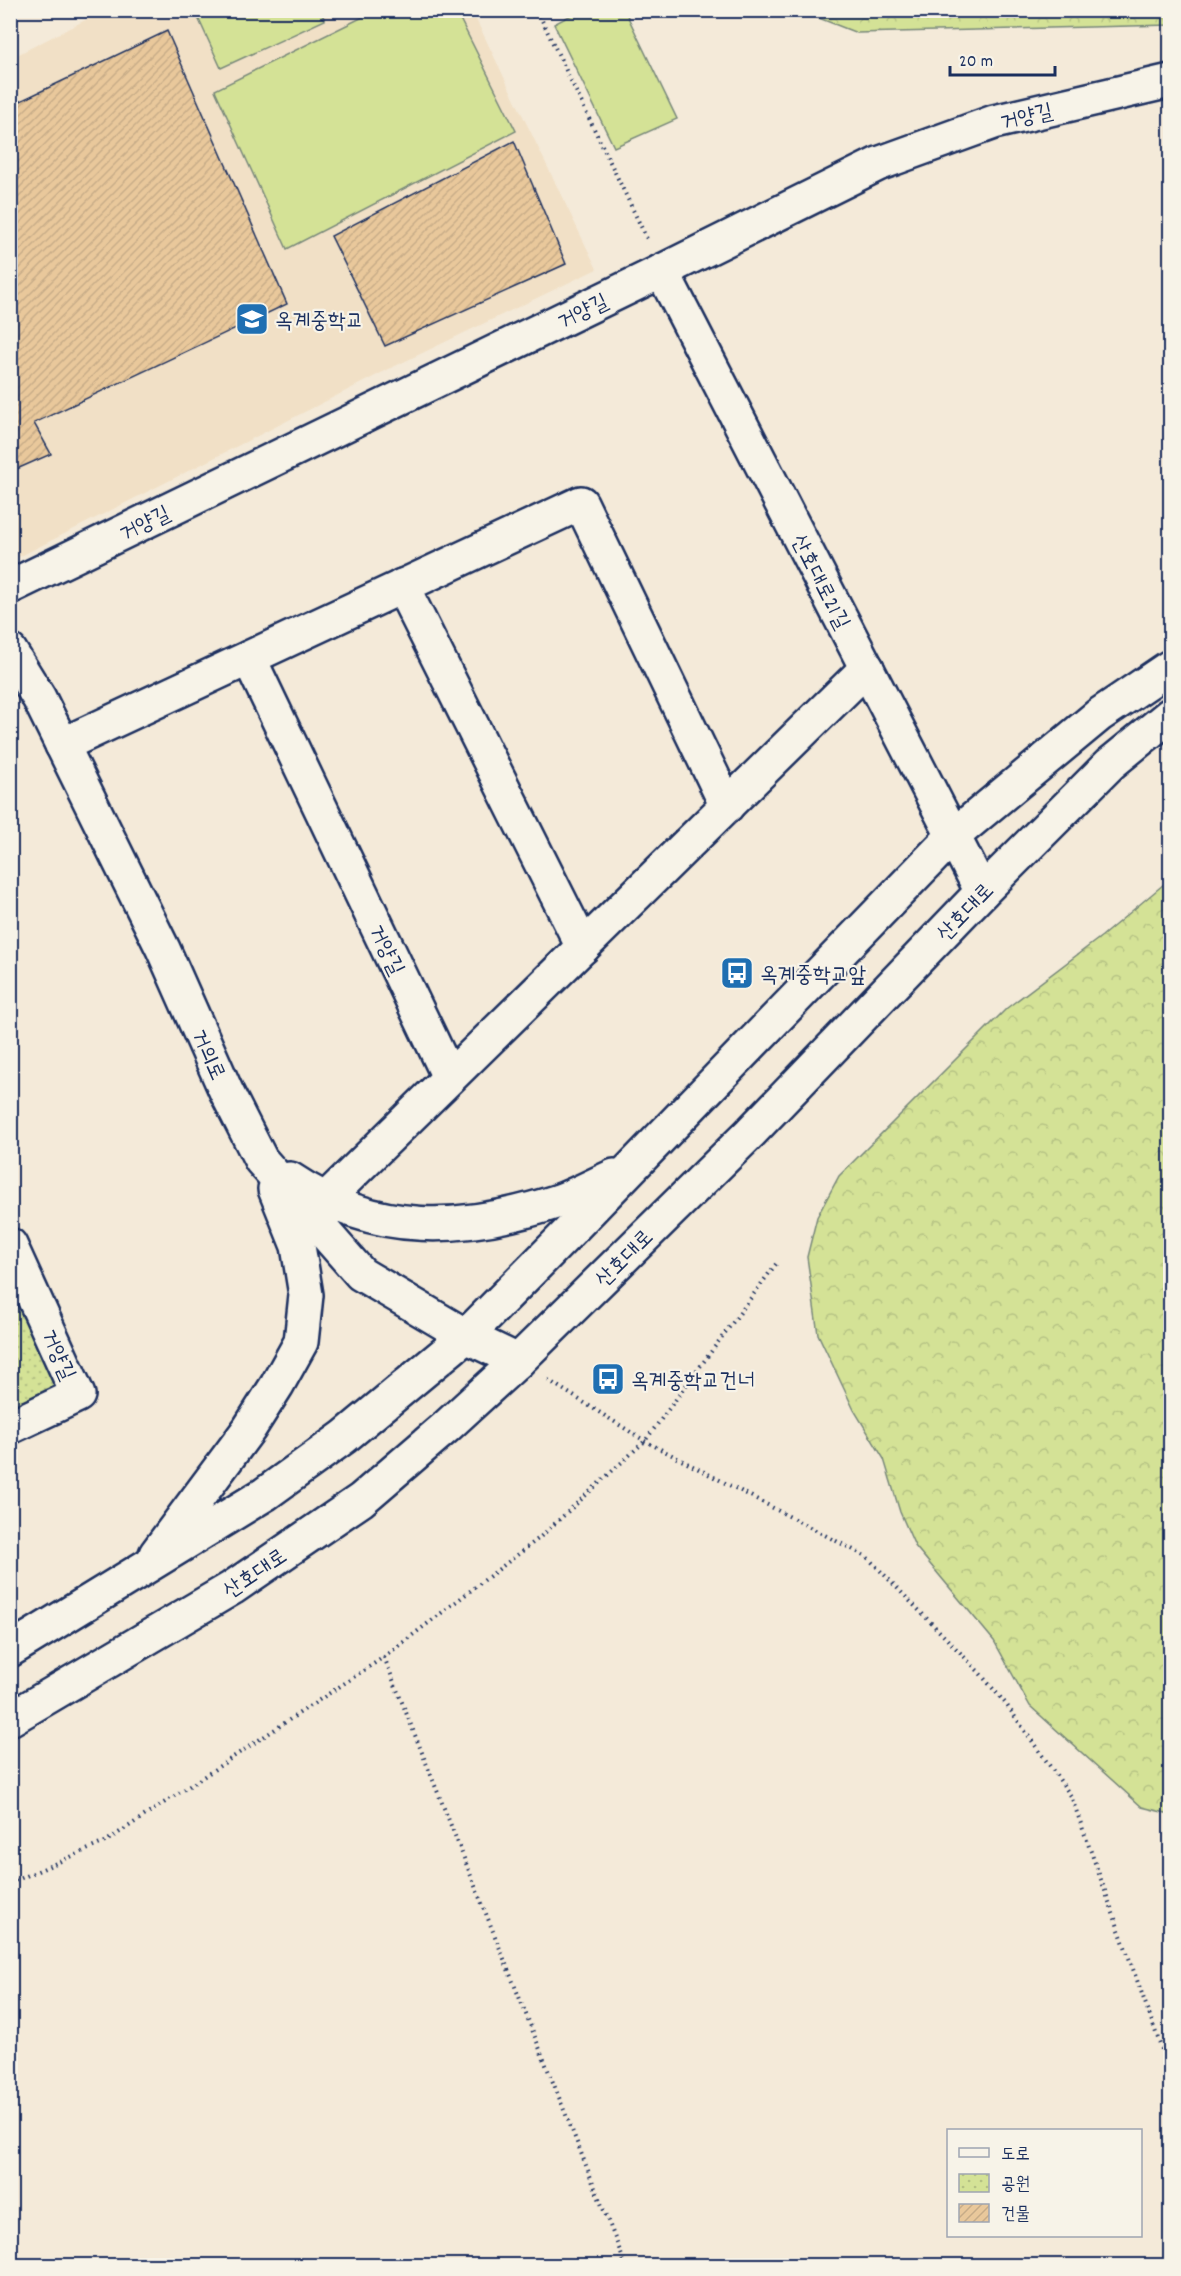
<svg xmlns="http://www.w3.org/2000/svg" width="1181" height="2276" font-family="Dekko,'Poor Story',sans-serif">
  <defs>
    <pattern id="forest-crowns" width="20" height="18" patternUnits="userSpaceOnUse" patternTransform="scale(1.5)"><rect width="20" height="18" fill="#d4e296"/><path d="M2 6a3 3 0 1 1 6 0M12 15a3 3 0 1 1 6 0" fill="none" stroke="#b5c284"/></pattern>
    <pattern id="park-dots" width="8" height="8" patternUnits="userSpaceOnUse" patternTransform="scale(1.5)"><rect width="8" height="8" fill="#d4e296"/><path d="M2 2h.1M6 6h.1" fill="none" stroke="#b5c284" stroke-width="1.8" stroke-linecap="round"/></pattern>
    <pattern id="building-hatch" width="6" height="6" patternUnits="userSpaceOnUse" patternTransform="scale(1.5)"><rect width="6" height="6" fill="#e9c89b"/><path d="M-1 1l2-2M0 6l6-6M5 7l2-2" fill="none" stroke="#c7ac88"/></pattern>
  </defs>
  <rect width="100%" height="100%" fill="#f4ead9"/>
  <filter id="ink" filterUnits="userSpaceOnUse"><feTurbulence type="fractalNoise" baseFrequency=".0167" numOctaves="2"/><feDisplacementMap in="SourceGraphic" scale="12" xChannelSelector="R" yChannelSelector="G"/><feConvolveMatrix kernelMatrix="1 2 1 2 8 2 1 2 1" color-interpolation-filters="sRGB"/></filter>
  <g filter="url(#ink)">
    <!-- built -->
    <path fill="#f1e0c6" d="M103,11H472L597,269L389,369L11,561V58Z"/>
    <!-- grass -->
    <g fill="#d4e296" stroke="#78887a" stroke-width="1.5">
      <path d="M581,10L625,11L677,119L614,147L554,24Z"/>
      <path d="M195,11H320L325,20L221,68Z"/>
      <path d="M375,11H456L516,131L287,249L215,90Z"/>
    </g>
    <!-- forest -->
    <g fill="url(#forest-crowns)" stroke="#78887a" stroke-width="1.5">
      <path d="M1170,10V25L857,33L801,11Z"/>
      <path d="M1170,879V1814L1142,1807L1030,1706L994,1641L915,1546L900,1512L884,1459L854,1410L818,1334L807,1257L817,1217L839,1176L1007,1008L1102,936Z"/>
    </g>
    <!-- park -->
    <path fill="url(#park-dots)" stroke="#78887a" stroke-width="1.5" d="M10,1257L71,1392L10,1421Z"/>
    <!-- building -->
    <g fill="url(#building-hatch)" stroke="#1b2f5e" stroke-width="1.5">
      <path d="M167,31L287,304L34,423L51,454L10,472V106Z"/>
      <path d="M514,141L566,264L385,346L331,236Z"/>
    </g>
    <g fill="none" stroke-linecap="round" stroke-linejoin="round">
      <defs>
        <g id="minor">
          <path d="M662,271L982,892"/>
          <path d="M402,586L583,947"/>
          <path d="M10,587L662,271L878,164L994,122L1170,81"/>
          <path d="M249,658L449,1077"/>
          <path d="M62,745L581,503L727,806"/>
          <path d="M325,1200L867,668"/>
          <path d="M10,1245L78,1395L10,1427"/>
        </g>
        <g id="tertiary">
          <path d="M10,651L39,698L163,949L226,1091L261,1160L361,1274L466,1336L518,1361"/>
          <path d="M290,1179C376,1237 464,1232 559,1201C578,1194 596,1184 614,1176"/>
          <path d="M156,1554L249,1429L277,1385L301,1342L306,1295L298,1246L275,1189"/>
          <path d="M10,1650L265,1494L344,1437L466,1336L568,1233L953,836L1099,715L1170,667"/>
          <path d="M10,1719L232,1588L361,1500L446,1427L518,1361L750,1133L982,892L1110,764L1170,715"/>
        </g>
      </defs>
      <!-- minor casing -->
      <use href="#minor" stroke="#1b2f5e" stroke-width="38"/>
      <!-- tertiary casing -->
      <use href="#tertiary" stroke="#1b2f5e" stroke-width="38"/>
      <!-- path -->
      <g stroke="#1b2f5e" stroke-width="4" stroke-dasharray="1.5 4.5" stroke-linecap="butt">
        <path d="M537,10L647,239"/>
        <path d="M548,1380L645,1441L867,1557L978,1671L1006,1704L1071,1796L1170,2072"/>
        <path d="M384,1657L626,2266"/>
        <path d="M10,1883L105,1842L384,1657L538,1539L645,1441L776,1264"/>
      </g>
      <!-- minor -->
      <use href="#minor" stroke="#f7f3e8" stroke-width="33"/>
      <!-- tertiary -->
      <use href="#tertiary" stroke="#f7f3e8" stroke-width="33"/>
    </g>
  </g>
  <!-- icons -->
  <defs>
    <symbol id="school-square" viewBox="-11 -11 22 22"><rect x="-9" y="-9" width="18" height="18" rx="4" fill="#1f6fb2" stroke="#f7f3e8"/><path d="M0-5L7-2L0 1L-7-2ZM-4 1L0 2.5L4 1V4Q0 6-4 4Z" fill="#fff"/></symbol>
    <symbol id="bus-square" viewBox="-11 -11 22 22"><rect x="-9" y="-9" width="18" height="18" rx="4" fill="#1f6fb2" stroke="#f7f3e8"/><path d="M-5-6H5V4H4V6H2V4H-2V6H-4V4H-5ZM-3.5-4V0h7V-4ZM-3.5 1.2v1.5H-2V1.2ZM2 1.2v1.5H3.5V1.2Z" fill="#fff"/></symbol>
  </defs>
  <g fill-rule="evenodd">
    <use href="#school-square" x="233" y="300" width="38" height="38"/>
    <use href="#bus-square" x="718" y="954" width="38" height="38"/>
    <use href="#bus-square" x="589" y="1360" width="38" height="38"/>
  </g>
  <g text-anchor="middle" stroke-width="4.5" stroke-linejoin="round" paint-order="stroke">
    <!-- street labels -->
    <g font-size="22" fill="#1b2f5e" stroke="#f7f3e8">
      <text transform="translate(1026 115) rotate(-13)" y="8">거양길</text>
      <text transform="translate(582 310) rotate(-26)" y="8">거양길</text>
      <text transform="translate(144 522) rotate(-26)" y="8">거양길</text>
      <text transform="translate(822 581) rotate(63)" y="8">산호대로21길</text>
      <text transform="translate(964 911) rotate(-46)" y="8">산호대로</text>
      <text transform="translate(388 949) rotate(64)" y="8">거양길</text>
      <text transform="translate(210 1054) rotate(66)" y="8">거의로</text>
      <text transform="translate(623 1257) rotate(-45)" y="8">산호대로</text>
      <text transform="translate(60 1354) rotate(66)" y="8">거양길</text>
      <text transform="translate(254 1572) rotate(-34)" y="8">산호대로</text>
    </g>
    <!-- poi labels -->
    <g font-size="22" fill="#1b2f5e" stroke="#f7f3e8" text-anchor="start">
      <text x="275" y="327">옥계중학교</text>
      <text x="760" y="981">옥계중학교앞</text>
      <text x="631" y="1387">옥계중학교건너</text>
    </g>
  </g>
  <!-- margin -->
  <rect width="1181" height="2276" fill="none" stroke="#f7f3e8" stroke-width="36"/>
  <rect x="18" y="18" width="1145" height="2240" fill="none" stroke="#1b2f5e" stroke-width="2" filter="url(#ink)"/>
  <!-- legend -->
  <rect x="947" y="2129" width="195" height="108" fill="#f7f3e8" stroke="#9fa5b1" stroke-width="1.5"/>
  <rect x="959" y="2148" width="30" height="9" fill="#f7f3e8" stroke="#9fa5b1" stroke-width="1.5"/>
  <text x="1001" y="2159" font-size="18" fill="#1b2f5e">도로</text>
  <rect x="959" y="2174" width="30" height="18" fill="url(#park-dots)" stroke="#9fa5b1" stroke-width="1.5"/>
  <text x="1001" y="2189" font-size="18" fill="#1b2f5e">공원</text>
  <rect x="959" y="2204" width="30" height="18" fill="url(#building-hatch)" stroke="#9fa5b1" stroke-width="1.5"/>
  <text x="1001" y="2219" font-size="18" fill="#1b2f5e">건물</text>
  <!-- scale -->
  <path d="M950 66v9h105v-9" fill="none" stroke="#1b2f5e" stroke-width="3"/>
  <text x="959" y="66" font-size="18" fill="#1b2f5e" stroke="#f7f3e8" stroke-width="4.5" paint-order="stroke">20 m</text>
</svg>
